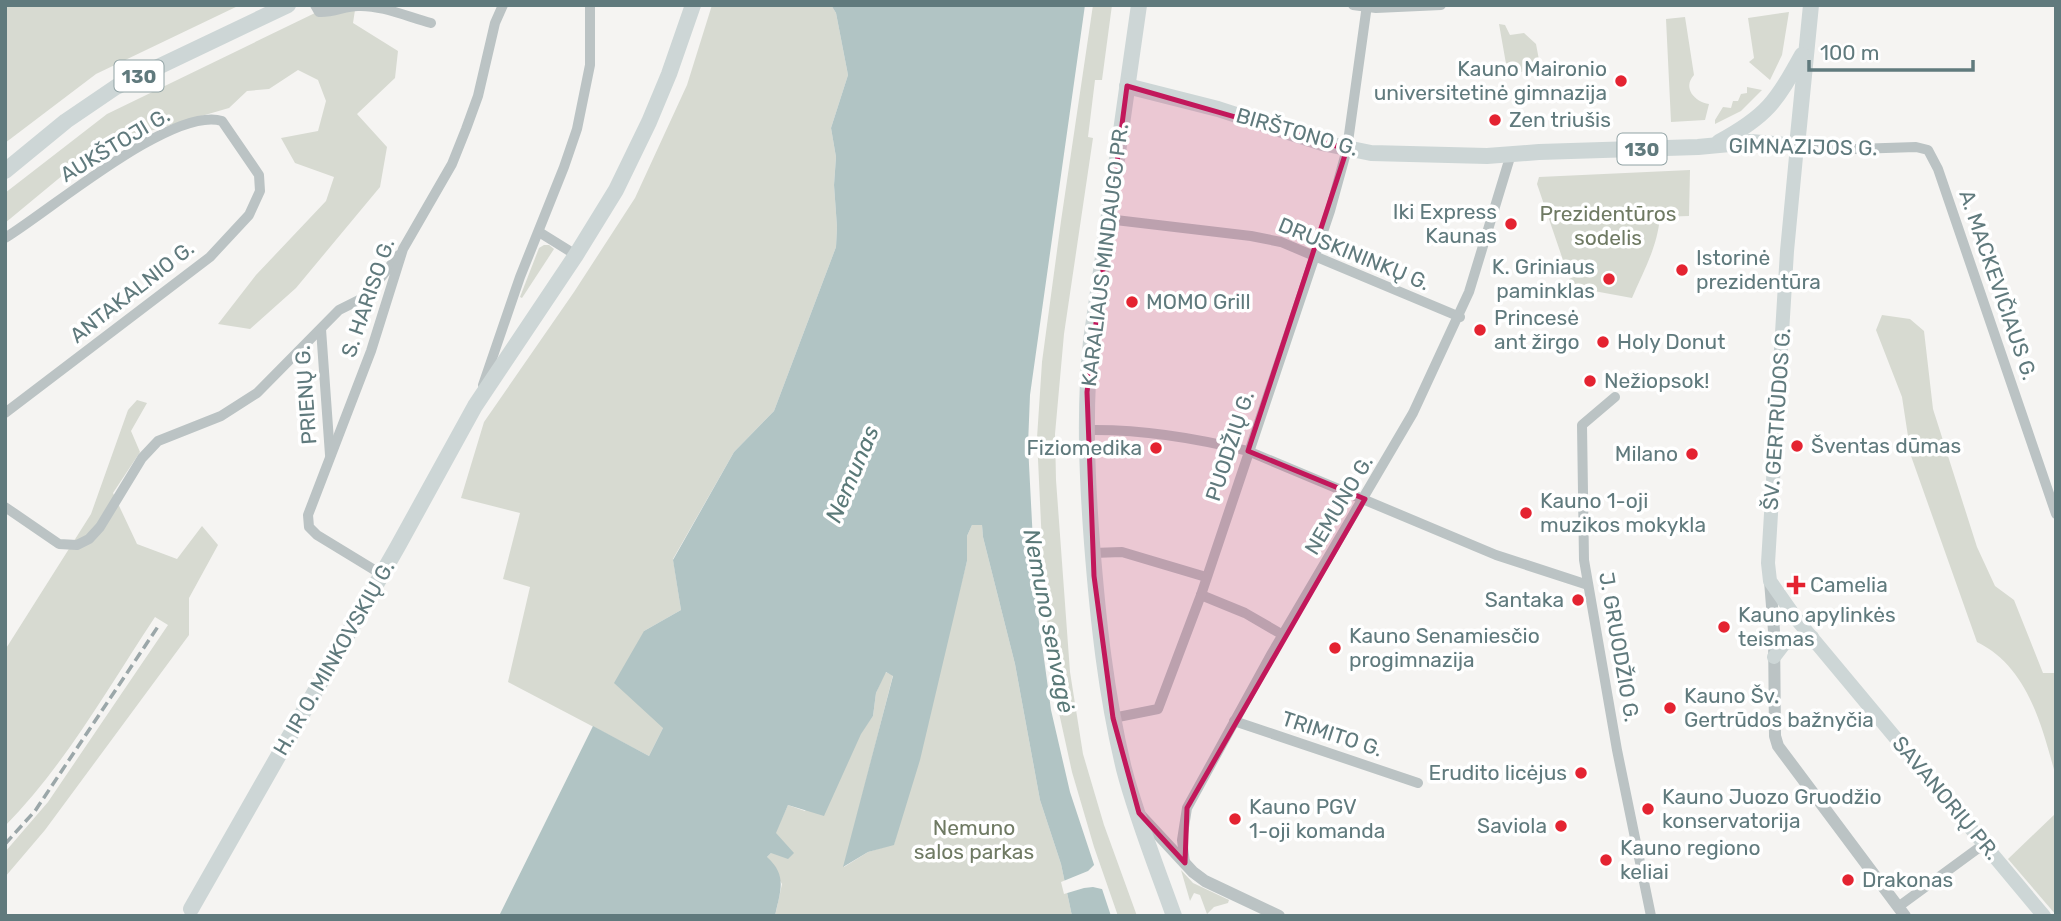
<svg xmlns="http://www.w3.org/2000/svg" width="2061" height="921" font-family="Rubik,sans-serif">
  <rect width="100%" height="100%" fill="#f5f4f2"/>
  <!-- green -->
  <g fill="#d7dad1">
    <path d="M5,5H240L96,74L5,143Z"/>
    <path d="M712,5H831L836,13L848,75L831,128L836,157L834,185L837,227L836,247L774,411L734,452L673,559L681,610L644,631L663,728L649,756L508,682L530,587L503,579L520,513L461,498L484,422L574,292L635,198L687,85Z"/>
    <path d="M1093,5H1112L1102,80H1095L1088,137L1093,138L1064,334L1055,434L1056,480L1070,672L1083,754L1104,825L1137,916H1118L1094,847L1072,772L1054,690L1044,588L1037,438L1042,362L1061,221Z"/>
    <path d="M355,10L353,23L398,51L395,78L357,114L387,147L380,187L296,288L250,329L218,324L256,275L326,201L334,177L295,163L281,138L318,131L326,101L318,80L298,70L269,89L247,91L229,108L98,146L5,223V193L107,114L315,13Z"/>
    <path d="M1789,12L1782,55L1770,80L1749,62L1754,58L1748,18Z"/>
    <path d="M1685,17L1694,75C1682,88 1695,102 1709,104L1705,120L1671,122L1666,19Z"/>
    <path d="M1499,24L1505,25L1510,35L1524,33L1536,44L1539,60L1533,69L1508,75Z"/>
    <path d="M1747,87L1762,90L1741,111L1715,124V120L1723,107L1731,108L1733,101H1738L1741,94L1747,93Z"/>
    <path d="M1690,170L1689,216L1660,217C1657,248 1644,270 1632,298L1572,287L1569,279L1576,276L1572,264L1564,263L1537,184L1539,177Z"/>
    <path d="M544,245H549L554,249L522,298L520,297L539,248Z"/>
    <path d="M1882,315L1910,319L1924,331L1933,409L1977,547L1995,586L2014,600L2043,673H2056V777C2042,726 2028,667 1977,642L1911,456L1902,397L1876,330Z"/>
    <path d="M137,400L147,403L131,431L140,452L113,493L137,544L177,559L202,526L218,545L189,598V635L45,830L5,877V852L48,802L168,625L155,617C108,688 65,765 5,826V650L91,514L128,410Z"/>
    <path d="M972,525H982L983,537L1015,664L1040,800L1061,864L1072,916H775L782,884L766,858L771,853L775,833L788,805L805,811L873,716L876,693L885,672L893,675L844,867L868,852L894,844L967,561V536Z"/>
    <path d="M2056,813V915L2008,859Z"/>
    <path d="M1181,870L1193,883L1229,900L1228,903L1214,907L1207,914L1200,895L1194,893L1190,901Z"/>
  </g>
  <!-- water -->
  <path fill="#b1c4c4" d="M831,5H1085L1030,395L1028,445L1036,600L1051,710L1070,792L1111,916H1072L1061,864L1040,800L1015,664L983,537L982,525H972L967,536V561L920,760L894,845L868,852L843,867L893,676L886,672L876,693L873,716L861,734L824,816L788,805L776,833L794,853L788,859L771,853L767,857C788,876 780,891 775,916H499L593,726L649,756L663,728L614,683L644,631L681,610L673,560L734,452L774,411L836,247L837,227L834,185L836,157L831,128L848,75L836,13Z"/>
  <!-- pier -->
  <path fill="#f5f4f2" d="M1097,862L1106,890L1093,887L1084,888L1064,894L1061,882L1088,871Z"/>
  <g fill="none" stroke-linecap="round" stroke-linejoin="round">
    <!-- minor -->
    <g stroke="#bbc3c4" stroke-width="10">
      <path d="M315,5L319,12C333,13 345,6 358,6C382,5 408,17 431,23"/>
      <path d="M1353,5L1376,8L1441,5"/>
      <path d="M1797,146L1825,150L1916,147L1928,150L1938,169L2056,514"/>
      <path d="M1107,219L1251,236L1281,242L1460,317"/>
      <path d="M539,232L576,255"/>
      <path d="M5,238C51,210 172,106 222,121L259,175L260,191L249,215L210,257L5,413"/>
      <path d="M321,329L330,455"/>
      <path d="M483,385L520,277L564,167L577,129L590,65V5"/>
      <path d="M1615,397L1582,425L1584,560L1617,750L1651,916"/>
      <path d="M1087,430C1140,429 1196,438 1248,451L1496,555L1588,585"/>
      <path d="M5,507L59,544L77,545L89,539L100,527L142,458L158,441L221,416L257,393L339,310L365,297L399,255"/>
      <path d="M1093,553L1122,552L1206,577"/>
      <path d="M381,574L317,535L309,527L308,515L371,351L403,249L452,164L466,129L478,96L495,23L503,5"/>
      <path d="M1201,595L1245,613L1283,635"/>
      <path d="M1113,718L1158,709L1201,595L1330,211L1347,149L1367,5"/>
      <path d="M1234,721L1418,783"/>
      <path d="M1185,863L1182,840L1187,808L1272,653L1413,413L1469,292L1511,154"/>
      <path d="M1898,907L1984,844"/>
    </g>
    <!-- tertiary -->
    <g stroke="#bbc3c4" stroke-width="12">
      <path d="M1770,581L1774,631L1775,736L1778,746L1905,916"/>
      <path d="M1140,815L1193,872L1205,881L1279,916"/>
    </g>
    <!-- secondary -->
    <g stroke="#cdd6d6" stroke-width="14">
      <path d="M1797,146L1787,251L1768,563L1770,581L1798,621L2044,916"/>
      <path d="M1774,657L1784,644L1812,637"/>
    </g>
    <!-- primary -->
    <g stroke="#cdd6d6" stroke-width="16">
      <path d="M1139,5L1091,341C1084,409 1087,476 1092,543C1098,620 1106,695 1124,769C1137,819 1157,868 1174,916"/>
      <path d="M1127,86L1218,109L1322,143L1371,153L1487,156L1539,152L1698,147L1751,142L1797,146L1811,5"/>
      <path d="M1719,142C1767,116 1776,102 1802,55"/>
      <path d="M5,171L66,121L116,87L288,5"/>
      <path d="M191,909L398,546L475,406L576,255L616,190L649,122L669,74L693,5"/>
    </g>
    <!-- rail -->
    <path stroke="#9ba7a9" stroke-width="3.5" stroke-dasharray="10 5" stroke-linecap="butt" d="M5,844L35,811L159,625"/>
  </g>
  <!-- marked area -->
  <path fill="#c2185b" fill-opacity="0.2" stroke="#c2185b" stroke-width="5" stroke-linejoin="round" d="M1127,86L1347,149L1248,451L1365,499L1187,808L1185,863L1139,813L1113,718L1094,576L1087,392Z"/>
  <!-- markers -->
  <g fill="#e42331" stroke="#fff" stroke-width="2.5">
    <circle cx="1621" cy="81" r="7"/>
    <circle cx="1495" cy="120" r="7"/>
    <circle cx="1511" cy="224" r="7"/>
    <circle cx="1682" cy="270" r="7"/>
    <circle cx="1609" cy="279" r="7"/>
    <circle cx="1132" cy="302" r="7"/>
    <circle cx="1480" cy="330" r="7"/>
    <circle cx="1603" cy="342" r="7"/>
    <circle cx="1590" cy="381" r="7"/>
    <circle cx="1797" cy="446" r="7"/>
    <circle cx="1156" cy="448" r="7"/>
    <circle cx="1692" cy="454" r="7"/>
    <circle cx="1526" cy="513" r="7"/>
    <path d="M1792.5 574.5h7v7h7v7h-7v7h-7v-7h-7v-7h7z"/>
    <circle cx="1578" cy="600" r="7"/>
    <circle cx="1724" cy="627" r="7"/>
    <circle cx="1335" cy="648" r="7"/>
    <circle cx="1670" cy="708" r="7"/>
    <circle cx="1581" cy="773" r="7"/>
    <circle cx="1648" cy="809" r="7"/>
    <circle cx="1235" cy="819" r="7"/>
    <circle cx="1561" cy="826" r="7"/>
    <circle cx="1606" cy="860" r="7"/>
    <circle cx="1848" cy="880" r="7"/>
  </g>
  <g text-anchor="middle" stroke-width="7" stroke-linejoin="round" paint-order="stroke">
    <!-- shield labels -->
    <g fill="#fff" stroke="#90a2a4" stroke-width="2">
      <rect x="114.5" y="60.5" width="49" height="31" rx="5"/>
      <rect x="1617.5" y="133.5" width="49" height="31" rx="5"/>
    </g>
    <g font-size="19" font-weight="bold" fill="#607a7d">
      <text x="139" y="83">130</text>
      <text x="1642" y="156">130</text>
    </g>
    <!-- poi labels -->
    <g font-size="21" fill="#607a7d" stroke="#fff" text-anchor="start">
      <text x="1607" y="76" text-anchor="end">Kauno Maironio<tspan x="1607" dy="24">universitetinė gimnazija</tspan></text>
      <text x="1509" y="127">Zen triušis</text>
      <text x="1497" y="219" text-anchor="end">Iki Express<tspan x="1497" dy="24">Kaunas</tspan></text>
      <text x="1696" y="265">Istorinė<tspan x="1696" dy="24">prezidentūra</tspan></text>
      <text x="1595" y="274" text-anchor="end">K. Griniaus<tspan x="1595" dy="24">paminklas</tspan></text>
      <text x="1146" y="309">MOMO Grill</text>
      <text x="1494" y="325">Princesė<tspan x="1494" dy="24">ant žirgo</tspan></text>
      <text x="1617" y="349">Holy Donut</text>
      <text x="1604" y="388">Nežiopsok!</text>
      <text x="1811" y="453">Šventas dūmas</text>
      <text x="1142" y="455" text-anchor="end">Fiziomedika</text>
      <text x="1678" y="461" text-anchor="end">Milano</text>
      <text x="1540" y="508">Kauno 1-oji<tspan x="1540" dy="24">muzikos mokykla</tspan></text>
      <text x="1810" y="592">Camelia</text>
      <text x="1564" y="607" text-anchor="end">Santaka</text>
      <text x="1738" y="622">Kauno apylinkės<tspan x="1738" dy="24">teismas</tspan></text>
      <text x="1349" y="643">Kauno Senamiesčio<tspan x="1349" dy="24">progimnazija</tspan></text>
      <text x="1684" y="703">Kauno Šv.<tspan x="1684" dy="24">Gertrūdos bažnyčia</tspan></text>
      <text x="1567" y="780" text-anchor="end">Erudito licėjus</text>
      <text x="1662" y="804">Kauno Juozo Gruodžio<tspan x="1662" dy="24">konservatorija</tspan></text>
      <text x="1249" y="814">Kauno PGV<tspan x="1249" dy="24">1-oji komanda</tspan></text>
      <text x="1547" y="833" text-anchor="end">Saviola</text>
      <text x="1620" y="855">Kauno regiono<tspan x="1620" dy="24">keliai</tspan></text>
      <text x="1862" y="887">Drakonas</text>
    </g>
    <!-- street labels -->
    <g font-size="21" fill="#607a7d" stroke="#fff">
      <text transform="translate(1297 132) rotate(16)" y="7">BIRŠTONO G.</text>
      <text transform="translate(115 145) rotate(-31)" y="7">AUKŠTOJI G.</text>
      <text transform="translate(1803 147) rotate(1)" y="7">GIMNAZIJOS G.</text>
      <text transform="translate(1354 254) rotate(22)" y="7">DRUSKININKŲ G.</text>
      <text transform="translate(1105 255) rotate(-83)" y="7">KARALIAUS MINDAUGO PR.</text>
      <text transform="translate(1998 285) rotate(71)" y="7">A. MACKEVIČIAUS G.</text>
      <text transform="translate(132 292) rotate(-38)" y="7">ANTAKALNIO G.</text>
      <text transform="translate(368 298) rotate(-71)" y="7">S. HARISO G.</text>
      <text transform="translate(306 395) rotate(-94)" y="7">PRIENŲ G.</text>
      <text transform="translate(1777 419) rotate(-86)" y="7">ŠV. GERTRŪDOS G.</text>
      <text transform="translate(1230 446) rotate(-72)" y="7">PUODŽIŲ G.</text>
      <text transform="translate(1339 505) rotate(-59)" y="7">NEMUNO G.</text>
      <text transform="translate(1619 647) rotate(80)" y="7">J. GRUODŽIO G.</text>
      <text transform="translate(334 658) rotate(-60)" y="7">H. IR O. MINKOVSKIŲ G.</text>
      <text transform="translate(1332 734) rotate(18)" y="7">TRIMITO G.</text>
      <text transform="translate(1946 798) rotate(50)" y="7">SAVANORIŲ PR.</text>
    </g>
    <!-- park labels -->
    <g font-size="21" fill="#6f7a63" stroke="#fff">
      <text x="1608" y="221">Prezidentūros<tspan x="1608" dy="24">sodelis</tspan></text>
      <text x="974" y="835">Nemuno<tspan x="974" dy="24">salos parkas</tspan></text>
    </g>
    <!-- water labels -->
    <g font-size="23" font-style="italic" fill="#5a7978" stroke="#fff">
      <text transform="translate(852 474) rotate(-67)" y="8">Nemunas</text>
      <text transform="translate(1049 621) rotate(79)" y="8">Nemuno senvagė</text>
    </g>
  </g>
  <!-- border -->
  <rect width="2061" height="921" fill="none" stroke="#607a7d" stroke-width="14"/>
  <!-- scale -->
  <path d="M1809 60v10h164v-10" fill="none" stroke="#607a7d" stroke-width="3.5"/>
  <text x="1820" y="60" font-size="21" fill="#607a7d" stroke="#ffffff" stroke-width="5" paint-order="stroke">100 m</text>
</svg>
